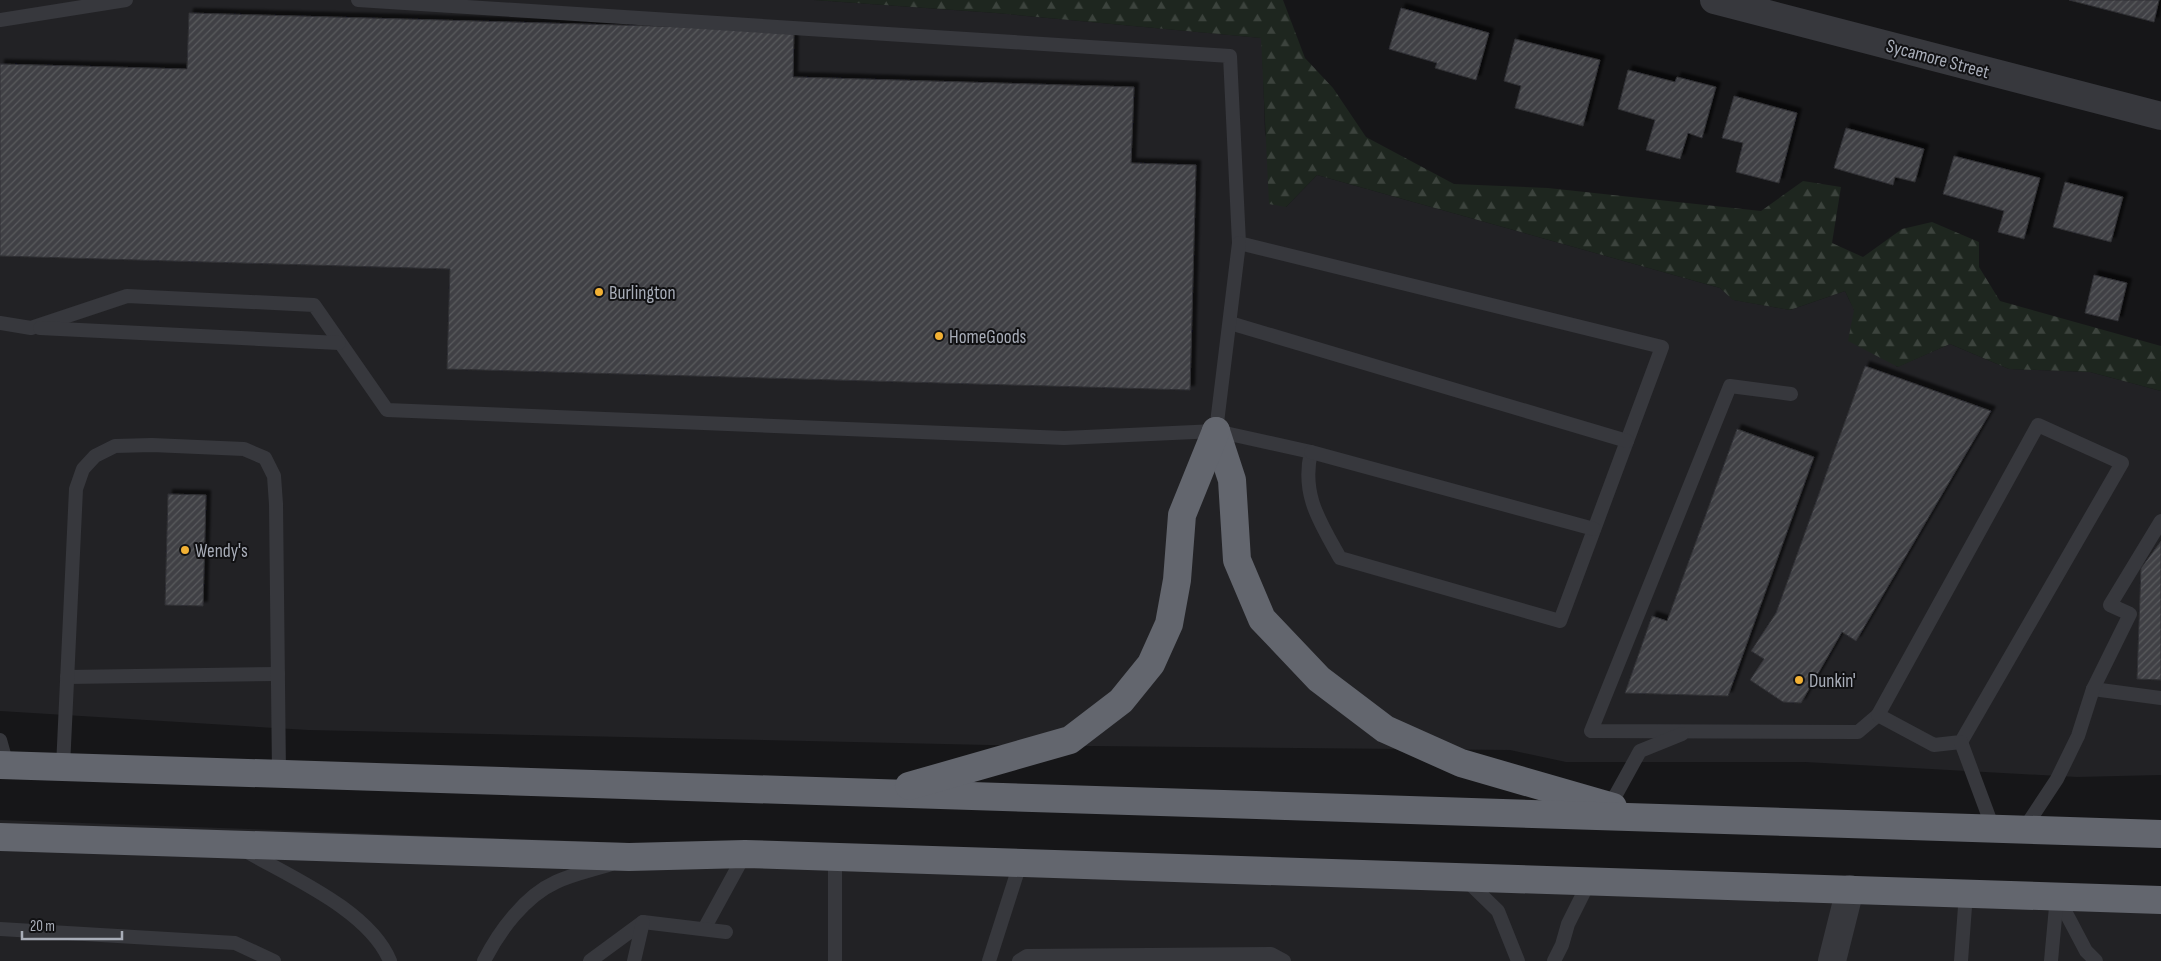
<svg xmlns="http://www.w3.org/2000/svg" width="2161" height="961" font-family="'Sofia Sans Condensed',sans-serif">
  <defs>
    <pattern id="forest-firs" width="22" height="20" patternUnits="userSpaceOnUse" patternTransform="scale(1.25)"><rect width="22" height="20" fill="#1e261f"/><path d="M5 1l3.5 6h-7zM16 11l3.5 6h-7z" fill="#3c433d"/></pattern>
    <pattern id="building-hatch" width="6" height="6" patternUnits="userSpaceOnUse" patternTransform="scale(1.25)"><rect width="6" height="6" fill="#404145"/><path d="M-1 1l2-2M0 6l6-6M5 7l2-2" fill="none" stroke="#595a5e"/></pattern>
    <filter id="shadow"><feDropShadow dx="4.5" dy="-4.5" stdDeviation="1" flood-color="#0009"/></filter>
  </defs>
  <rect width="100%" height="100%" fill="#161618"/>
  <!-- built -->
  <g fill="#222225">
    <path d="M0,0H814L996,13L1262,38L1265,133L1286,207L1317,175L1720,288L1734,300L1790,310L1845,291L1854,310L1897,367L1950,344L2009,369L2090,372L2161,391V775L2077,777L1805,762H1566L1510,750L989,745L308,730L0,711Z"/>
    <path d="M0,820L2161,899V961H0Z"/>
  </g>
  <!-- forest -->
  <path fill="url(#forest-firs)" d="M814,0H1283L1305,58L1333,88L1366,137L1454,184L1548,188L1761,211L1803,181L1841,187L1832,243L1863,257L1902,229L1932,222L1979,242V267L2000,301L2161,346V391L2090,372L2009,369L1950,344L1898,367L1848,341L1854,310L1845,291L1790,310L1733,300L1720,288L1317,175L1286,207L1269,204L1261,38L996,13Z"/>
  <!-- building -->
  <g fill="url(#building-hatch)" stroke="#303034" filter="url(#shadow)">
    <path d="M2069,0H2159L2154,22Z"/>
    <path d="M1401,8L1489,33L1476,80L1435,68L1437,63L1389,49Z"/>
    <path d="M189,13L794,30L793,77L1134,87L1131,163L1196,165L1190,390L447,369L450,269L0,256V64L187,69Z"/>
    <path d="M1515,39L1600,60L1583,126L1515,108L1521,86L1504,81Z"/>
    <path d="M1628,70L1675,82L1677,77L1716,87L1702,138L1688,133L1680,159L1646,150L1655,120L1618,109Z"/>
    <path d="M1734,96L1797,113L1779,183L1736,172L1743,143L1722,138Z"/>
    <path d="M1846,128L1924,149L1915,182L1895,177L1893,185L1834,168Z"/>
    <path d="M1954,156L2040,178L2024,239L1998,232L2004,211L1943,194Z"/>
    <path d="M2065,182L2123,197L2111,242L2053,227Z"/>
    <path d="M2094,275L2127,283L2118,321L2085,313Z"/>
    <path d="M1865,366L1991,411L1856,641L1842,632L1801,703L1783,702L1750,680L1764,659L1751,651L1776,613Z"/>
    <path d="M1737,429L1814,457L1728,696L1625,693L1652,616L1667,621Z"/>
    <path d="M168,494L206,495L203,606L165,605Z"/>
    <path d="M2161,541V680L2137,679L2141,568Z"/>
  </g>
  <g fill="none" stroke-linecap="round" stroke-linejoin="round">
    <!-- lane -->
    <g stroke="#37383d" stroke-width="14">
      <path d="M0,20L126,0"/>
      <path d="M0,323L31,328L127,296L314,305L387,410L1064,438L1216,431L1311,452C1301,495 1320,522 1340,558L1560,621L1662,347L1239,243L1230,56L358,0"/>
      <path d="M1230,323L1627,441"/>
      <path d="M40,328L339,343"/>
      <path d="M1791,394L1730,386L1591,731L1858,732L1878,715"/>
      <path d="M2038,425L2122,463L1961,742L1934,745L1878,715Z"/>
      <path d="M1216,431L1239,243"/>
      <path d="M1311,452L1594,529"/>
      <path d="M67,677L278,674"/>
      <path d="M2093,689L2161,698"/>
      <path d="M0,740L7,765"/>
      <path d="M1961,742L1993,828"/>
      <path d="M63,767L76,489L83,469L95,456L115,446L152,445L244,449L265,458L274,476L276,504L279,774"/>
      <path d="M1608,809L1640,751L1682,734"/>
      <path d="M2024,829L2057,779L2078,736L2093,689L2130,614L2110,605L2161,521"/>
      <path d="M244,850C290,877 369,910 390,961"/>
      <path d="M835,857V961"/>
      <path d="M1464,878L1498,911L1518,961"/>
      <path d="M2057,896L2086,951L2096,961"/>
      <path d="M0,929L235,943L274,961"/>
      <path d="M704,929L745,854"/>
      <path d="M484,961C499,931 525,896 556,882C573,874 593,870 611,864"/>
      <path d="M590,961L643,922L726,932"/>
      <path d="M634,961L643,922"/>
      <path d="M989,961L1020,864"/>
      <path d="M1019,961L1027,956L1271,954L1284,961"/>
      <path d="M1554,961L1562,945L1568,924L1589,882"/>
      <path d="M1961,961L1966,893"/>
      <path d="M2051,961L2057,896"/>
    </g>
    <!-- street -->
    <g stroke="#37383d" stroke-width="28">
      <path d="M1714,0L2161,116"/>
      <path d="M1832,961L1850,889"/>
    </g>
    <!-- highway -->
    <g stroke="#63666e" stroke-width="28">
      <path d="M1216,431L1232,480L1237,560L1262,619L1319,679L1385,729L1461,763L1613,807"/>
      <path d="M0,765L2161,834"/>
      <path d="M909,786L1070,740L1121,701L1151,664L1169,624L1177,580L1182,515L1216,431"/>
      <path d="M0,837L629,857L745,854L2161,900"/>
    </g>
  </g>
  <!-- markers -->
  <g fill="#f2b134" stroke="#111113" stroke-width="2">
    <circle cx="599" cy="292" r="5"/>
    <circle cx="939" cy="336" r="5"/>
    <circle cx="185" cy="550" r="5"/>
    <circle cx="1799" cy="680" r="5"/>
  </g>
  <g text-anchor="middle" stroke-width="4" stroke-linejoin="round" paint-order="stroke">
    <!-- street labels -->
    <g font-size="19" fill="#a8adb8" stroke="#111113">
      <text transform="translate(1938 58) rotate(15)" y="7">Sycamore Street</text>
    </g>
    <!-- poi labels -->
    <g font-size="19" fill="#a8adb8" stroke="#111113" text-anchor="start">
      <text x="609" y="299">Burlington</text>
      <text x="949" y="343">HomeGoods</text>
      <text x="195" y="557">Wendy's</text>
      <text x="1809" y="687">Dunkin'</text>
    </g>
  </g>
  <!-- scale -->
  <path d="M22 931v8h100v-8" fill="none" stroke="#a8adb8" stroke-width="2.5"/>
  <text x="30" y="931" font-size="15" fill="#a8adb8" stroke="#111113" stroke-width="4" paint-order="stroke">20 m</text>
</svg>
